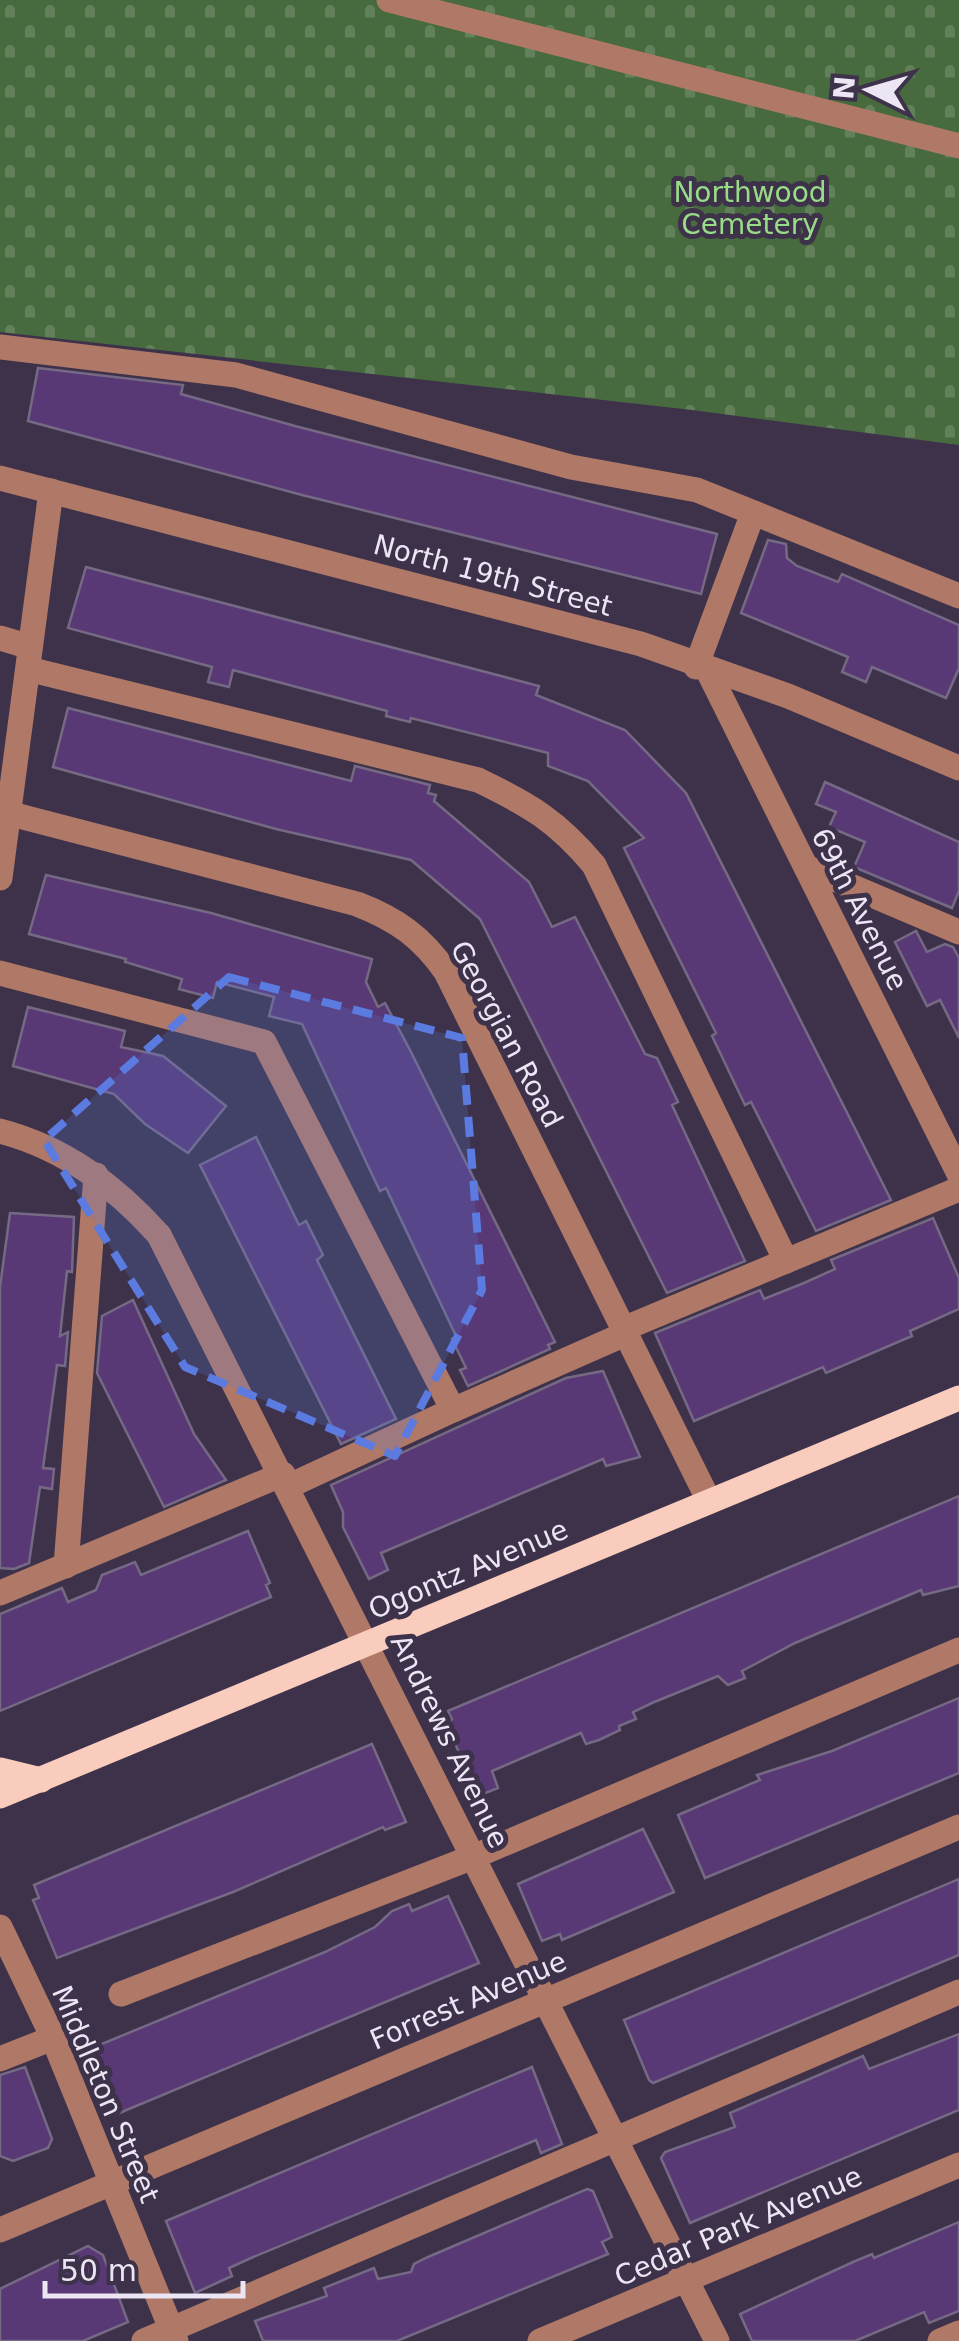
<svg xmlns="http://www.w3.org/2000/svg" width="959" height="2341" font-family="'DejaVu Sans',sans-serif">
  <defs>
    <pattern id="cemetery-stones" width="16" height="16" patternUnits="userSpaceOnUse" patternTransform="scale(2.5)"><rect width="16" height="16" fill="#476b3e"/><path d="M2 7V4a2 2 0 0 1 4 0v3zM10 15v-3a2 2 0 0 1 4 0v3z" fill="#62805a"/></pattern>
  </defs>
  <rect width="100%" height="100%" fill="#3d324a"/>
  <!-- cemetery -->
  <path fill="url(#cemetery-stones)" d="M0,0H959V445L692,410L0,332Z"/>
  <!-- building -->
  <g fill="#583976" stroke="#756984" stroke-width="2.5">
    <path d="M38,368L183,385L181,394L295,426L717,534L701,594L302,495L28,421Z"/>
    <path d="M768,540L786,544L787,558L797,566L838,582L842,574L959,625V668L946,698L872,667L866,682L842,672L848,657L741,613Z"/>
    <path d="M86,567L539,686L536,695L625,730L686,793L891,1200L816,1231L751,1102L745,1105L712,1036L716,1033L624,848L644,838L588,781L548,766V753L411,718L410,722L386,716L387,711L233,670L229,687L208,682L212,667L68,628Z"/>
    <path d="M68,708L351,781L355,766L430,785L428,793L436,795L434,801L529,882L552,927L575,917L645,1054L657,1058L678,1102L672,1105L745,1261L667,1293L480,919L411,860L276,829L53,767Z"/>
    <path d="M825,782L959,842V891L952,908L854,867L865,842L829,827L836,812L816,804Z"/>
    <path d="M46,875L211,913L372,959L366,982L378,1007L385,1003L411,1052L555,1342L548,1345L550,1349L468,1386L460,1370L466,1368L452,1339L456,1336L386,1188L380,1191L368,1166L302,1024L269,1016L274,997L217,982L213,998L179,989L182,979L125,962L126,959L29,934Z"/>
    <path d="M916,931L927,952L945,944L953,947L959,958V1038L940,1000L927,1006L895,942Z"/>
    <path d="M28,1007L125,1031L121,1047L163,1056L226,1106L188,1153L145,1124L114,1094L13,1066Z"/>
    <path d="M256,1137L299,1225L306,1221L323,1255L317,1260L396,1419L341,1444L200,1165Z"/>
    <path d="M10,1213L74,1217L72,1272L67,1271L60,1336L68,1332L65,1366L57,1365L43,1468L54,1469L52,1489L40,1487L29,1563L14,1569L0,1568V1287Z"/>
    <path d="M933,1218L959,1278V1309L910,1331L912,1336L826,1373L823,1367L694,1421L655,1333L760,1290L764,1299L804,1283L835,1269L831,1260Z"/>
    <path d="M133,1300L194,1434L226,1480L164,1507L97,1373L102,1316Z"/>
    <path d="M603,1371L640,1457L606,1466L603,1459L381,1553L388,1570L369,1579L343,1527V1512L331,1485L566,1378Z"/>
    <path d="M959,1496V1586L923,1595L921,1590L795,1643L742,1671L745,1678L728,1685L718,1676L652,1703L633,1712L636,1719L619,1726L620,1730L599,1740L586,1744L581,1733L527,1756L492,1771L498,1788L478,1796L447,1725L452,1719L448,1711Z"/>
    <path d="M248,1531L270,1583L266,1585L271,1597L0,1711V1614L62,1588L68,1602L96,1590L102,1575L135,1562L141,1575Z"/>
    <path d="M959,1698V1773L705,1878L678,1815L760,1780L757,1775L832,1751Z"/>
    <path d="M372,1744L406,1822L385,1830L383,1827L233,1892L57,1958L33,1900L39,1898L34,1885Z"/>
    <path d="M643,1829L674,1892L562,1940L560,1934L542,1941L518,1884Z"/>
    <path d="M959,1879V1955L653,2083L649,2080L624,2020Z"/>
    <path d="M448,1896L479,1963L117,2114L92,2048L325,1952L375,1927L392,1911L409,1904L412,1911Z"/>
    <path d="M959,2034V2110L690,2223L661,2158L665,2152L735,2127L730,2113L863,2056L869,2069Z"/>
    <path d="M25,2067L52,2139L48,2148L13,2161L0,2156V2075Z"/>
    <path d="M532,2067L562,2144L541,2153L536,2140L251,2258L229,2268L232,2276L195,2293L166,2221Z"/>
    <path d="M587,2189L593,2191L612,2237L602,2242L608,2254L397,2341H263L255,2321L327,2296L324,2288L374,2268L378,2279L411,2272L414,2264L428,2257Z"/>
    <path d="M959,2222V2311L929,2323L924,2312L855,2341H752L740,2314L853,2262L872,2254L874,2258Z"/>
    <path d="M88,2246L103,2255L128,2322L83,2341H0V2289Z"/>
  </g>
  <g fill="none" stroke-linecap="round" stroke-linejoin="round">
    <!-- minor -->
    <g stroke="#af7867" stroke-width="25">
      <path d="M389,0L959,146"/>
      <path d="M0,347L236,375L571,467L697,490L959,596"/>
      <path d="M0,478L641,644L788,696L959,768"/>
      <path d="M0,638L30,647"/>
      <path d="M696,667L753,513"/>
      <path d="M28,669L478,780C530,805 557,821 594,865L786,1261"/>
      <path d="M708,671L959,1174"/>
      <path d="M0,811L357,904C396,919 422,937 446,972L709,1501"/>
      <path d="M806,867L959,932"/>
      <path d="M0,878L51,491"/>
      <path d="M0,973L264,1042L453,1410L289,1486"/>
      <path d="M0,1131C65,1148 115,1186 159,1235L717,2341"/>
      <path d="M623,1329L959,1189"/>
      <path d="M453,1410L625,1334"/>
      <path d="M66,1566L96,1175"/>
      <path d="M0,1593L283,1474"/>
      <path d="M0,1927L53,2038L176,2341"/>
      <path d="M121,1994L473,1857L959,1650"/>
      <path d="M0,2059L53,2038"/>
      <path d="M0,2230L959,1827"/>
      <path d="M144,2341L959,1992"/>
      <path d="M540,2341L959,2165"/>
      <path d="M940,2341L959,2333"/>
    </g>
    <!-- major -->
    <g stroke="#f9ccbd" stroke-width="25">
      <path d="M0,1770L41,1780"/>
      <path d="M0,1796L959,1398"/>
    </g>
  </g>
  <!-- marked area -->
  <path fill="#5b7be0" fill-opacity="0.2" stroke="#5b7be0" stroke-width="8" stroke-dasharray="20 12" stroke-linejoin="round" d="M229,977L462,1038L482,1290L395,1456L185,1367L44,1140Z"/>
  <g text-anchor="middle" stroke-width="10" stroke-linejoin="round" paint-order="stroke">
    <!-- park labels -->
    <g font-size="28" fill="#98dc87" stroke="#3d324a">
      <text x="750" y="202">Northwood<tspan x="750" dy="32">Cemetery</tspan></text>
    </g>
    <!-- street labels -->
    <g font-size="28" fill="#ebe5f4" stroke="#3d324a">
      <text transform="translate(493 575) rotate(15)" y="10">North 19th Street</text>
      <text transform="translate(860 909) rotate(63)" y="10">69th Avenue</text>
      <text transform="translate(507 1034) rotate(62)" y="10">Georgian Road</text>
      <text transform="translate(468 1569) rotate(-23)" y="10">Ogontz Avenue</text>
      <text transform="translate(450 1741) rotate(64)" y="10">Andrews Avenue</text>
      <text transform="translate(468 2000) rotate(-23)" y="10">Forrest Avenue</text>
      <text transform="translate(106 2094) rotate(67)" y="10">Middleton Street</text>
      <text transform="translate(738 2226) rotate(-23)" y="10">Cedar Park Avenue</text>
    </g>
  </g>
  <!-- north arrow -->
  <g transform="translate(869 90) rotate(275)" stroke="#3d324a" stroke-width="8" paint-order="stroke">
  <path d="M0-8L18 38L0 25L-18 38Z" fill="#ebe5f4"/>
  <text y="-15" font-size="28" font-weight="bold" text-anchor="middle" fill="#ebe5f4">N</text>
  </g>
  <!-- scale -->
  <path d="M45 2281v15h198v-15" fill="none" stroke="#ebe5f4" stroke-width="5"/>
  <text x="60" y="2281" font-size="30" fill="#ebe5f4" stroke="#3d324a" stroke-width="8" paint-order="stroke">50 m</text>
</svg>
